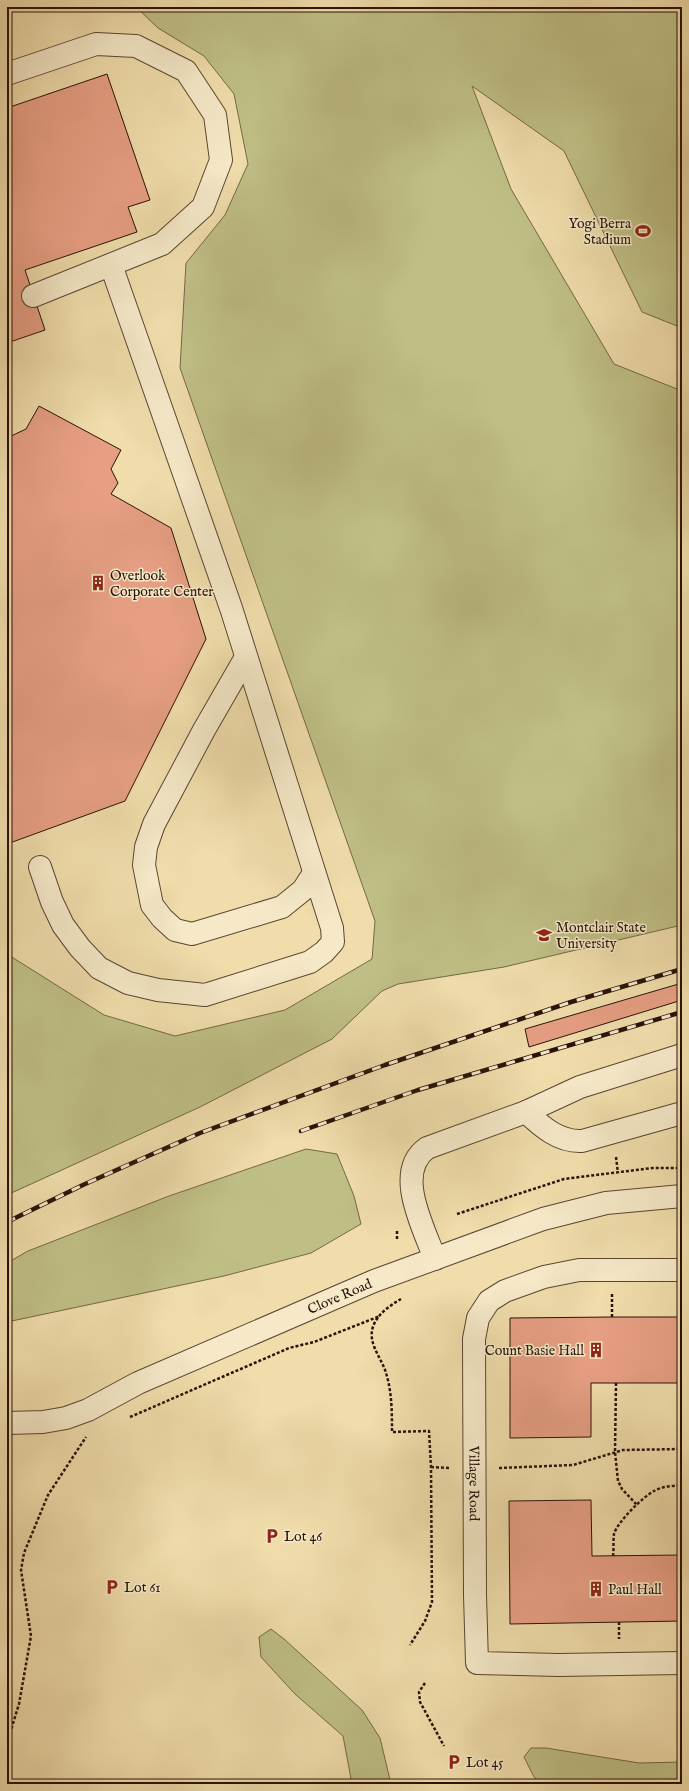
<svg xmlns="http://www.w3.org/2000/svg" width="689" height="1791" font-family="'IM FELL English',serif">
  <rect width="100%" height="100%" fill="#f0ddab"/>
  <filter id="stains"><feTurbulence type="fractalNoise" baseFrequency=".005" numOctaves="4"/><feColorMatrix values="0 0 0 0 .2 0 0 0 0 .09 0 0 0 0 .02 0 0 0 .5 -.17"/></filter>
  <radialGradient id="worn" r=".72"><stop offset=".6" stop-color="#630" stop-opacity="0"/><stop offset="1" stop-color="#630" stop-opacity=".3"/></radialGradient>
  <!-- green -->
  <g fill="#bfbf85" stroke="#746847">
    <path d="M136,7H682V328L642,312L564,151L472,86L511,189L614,364L682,391V925L504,967L398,984L382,991L332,1039L200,1107L7,1195V954L104,1015L175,1036L285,1010L372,959L375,921L180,368L186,263L225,215L248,164L234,94L204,56L158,28Z"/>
    <path d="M306,1149L337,1154L354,1196L361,1224L311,1253L224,1276L7,1322V1263L28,1251L169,1196Z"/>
    <path d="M271,1629L284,1639L362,1710L380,1738L391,1784H352L343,1736L295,1694L261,1657L259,1637Z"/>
    <path d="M531,1748H546L639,1763L682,1762V1784H542L534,1777L524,1757Z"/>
  </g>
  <!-- building -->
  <g fill="#e79f84" stroke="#281209">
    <path d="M107,74L150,200L128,207L137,232L25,270L45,330L7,343V108Z"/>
    <path d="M39,406L121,450L111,469L118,483L111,494L171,528L206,639L125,801L7,844V436L9,437L26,429Z"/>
    <path d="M682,983V1000L529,1047L525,1029Z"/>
    <path d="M612,1317H682V1383H591V1437L510,1438V1318Z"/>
    <path d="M591,1500L592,1556L682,1555V1621L510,1624L509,1501Z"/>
  </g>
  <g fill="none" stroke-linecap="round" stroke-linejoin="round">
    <defs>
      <g id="minor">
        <path d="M7,74L96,44L136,46L186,71L215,115L221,160L203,207L162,244L33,296"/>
        <path d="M246,657L204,730L154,824L146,847L144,865L152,905L162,918L175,930L192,934L282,907L303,890L314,873"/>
        <path d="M40,867L52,902L63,925L80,948L99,968L128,983L158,990L205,995L310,962L324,952L333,942L332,928L231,608L111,265"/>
        <path d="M526,1112C542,1127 559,1142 582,1141L682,1113"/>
        <path d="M435,1259C424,1228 393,1172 427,1148L526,1112L580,1087L682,1055"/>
        <path id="s1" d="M682,1270H579L544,1277L505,1291L489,1301L478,1318L474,1339L475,1595L477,1663L558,1665L682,1663"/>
        <path id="s2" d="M7,1423L43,1422L66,1418L88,1410L138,1383L374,1281L543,1219L606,1203L682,1196"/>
      </g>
    </defs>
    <!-- minor casing -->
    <use href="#minor" stroke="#5a4532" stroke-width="24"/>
    <!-- path -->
    <g stroke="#281209" stroke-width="2.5" stroke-dasharray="3 2" stroke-linecap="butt">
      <path d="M616,1157L618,1173"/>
      <path d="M457,1214L564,1179L652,1168H682"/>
      <path d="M397,1239V1231"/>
      <path d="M401,1299C387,1307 369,1320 372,1339C374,1351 383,1362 386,1373C392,1392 392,1413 392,1432L429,1431L431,1467L432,1602L425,1621L410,1645"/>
      <path d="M612,1317V1294"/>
      <path d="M616,1383L615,1452L618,1481L622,1489L637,1505"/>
      <path d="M130,1417L289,1348L314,1342L380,1316"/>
      <path d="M431,1467L450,1468"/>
      <path d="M499,1468L573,1465L623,1450L682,1449"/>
      <path d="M613,1556C614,1549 613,1541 614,1534C617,1522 644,1496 654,1491C663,1486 673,1486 682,1485"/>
      <path d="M619,1622V1639"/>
      <path d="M425,1683L419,1692L420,1702L444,1746"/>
      <path d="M7,1743L19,1704L31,1636L21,1570L24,1553L48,1495L86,1437"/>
    </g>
    <!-- minor -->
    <use href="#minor" stroke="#f5e9c8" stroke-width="22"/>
    <defs>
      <g id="rail">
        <path d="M301,1131L418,1090L682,1012"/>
        <path d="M7,1222L85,1184L200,1133L385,1065L571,1002L682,969"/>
      </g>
    </defs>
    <!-- rail casing -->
    <use href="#rail" stroke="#281209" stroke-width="4.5"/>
    <!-- rail -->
    <use href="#rail" stroke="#f5e9c8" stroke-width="3" stroke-dasharray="9" stroke-linecap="butt"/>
  </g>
  <!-- icons -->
  <defs>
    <symbol id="stadium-bare" viewBox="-9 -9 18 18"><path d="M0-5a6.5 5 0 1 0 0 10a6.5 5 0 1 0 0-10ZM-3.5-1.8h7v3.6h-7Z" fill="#8f2418" stroke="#f5e9c8" stroke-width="2.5" paint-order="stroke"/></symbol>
    <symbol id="building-bare" viewBox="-9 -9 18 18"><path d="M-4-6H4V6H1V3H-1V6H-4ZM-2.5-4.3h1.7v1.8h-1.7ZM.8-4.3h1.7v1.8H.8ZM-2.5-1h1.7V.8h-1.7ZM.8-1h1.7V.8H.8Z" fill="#8f2418" stroke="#f5e9c8" stroke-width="2.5" paint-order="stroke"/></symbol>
    <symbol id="university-bare" viewBox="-9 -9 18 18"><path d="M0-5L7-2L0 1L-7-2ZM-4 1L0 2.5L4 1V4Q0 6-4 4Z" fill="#8f2418" stroke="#f5e9c8" stroke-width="2.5" paint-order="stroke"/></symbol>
    <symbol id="parking-bare" viewBox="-9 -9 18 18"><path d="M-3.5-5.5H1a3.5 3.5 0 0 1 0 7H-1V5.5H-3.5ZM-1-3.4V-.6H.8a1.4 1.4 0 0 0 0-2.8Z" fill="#8f2418" stroke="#f5e9c8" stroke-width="2.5" paint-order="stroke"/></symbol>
  </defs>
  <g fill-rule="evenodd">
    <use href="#stadium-bare" x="632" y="220" width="22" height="22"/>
    <use href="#building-bare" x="87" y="572" width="22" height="22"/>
    <use href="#university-bare" x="533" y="924" width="22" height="22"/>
    <use href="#building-bare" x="585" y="1339" width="22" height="22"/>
    <use href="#parking-bare" x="261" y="1525" width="22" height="22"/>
    <use href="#parking-bare" x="101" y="1576" width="22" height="22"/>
    <use href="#building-bare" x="585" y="1578" width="22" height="22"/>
    <use href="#parking-bare" x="443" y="1751" width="22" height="22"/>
  </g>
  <g text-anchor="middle" stroke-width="3" stroke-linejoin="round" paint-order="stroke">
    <!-- poi labels -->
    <g font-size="14" fill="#281209" stroke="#f5e9c8" text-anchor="start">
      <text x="631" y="228" text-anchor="end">Yogi Berra<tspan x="631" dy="16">Stadium</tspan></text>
      <text x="110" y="580">Overlook<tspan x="110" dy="16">Corporate Center</tspan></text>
      <text x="556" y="932">Montclair State<tspan x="556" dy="16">University</tspan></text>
      <text x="584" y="1355" text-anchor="end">Count Basie Hall</text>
      <text x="284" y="1541">Lot 46</text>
      <text x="124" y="1592">Lot 61</text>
      <text x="608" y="1594">Paul Hall</text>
      <text x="466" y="1767">Lot 45</text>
    </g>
    <!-- street labels -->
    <g font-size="14" fill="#281209" stroke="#f5e9c8">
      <text dy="5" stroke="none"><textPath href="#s2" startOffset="359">Clove Road</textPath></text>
      <text dy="5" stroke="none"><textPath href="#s1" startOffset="385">Village Road</textPath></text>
    </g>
  </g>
  <!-- margin -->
  <rect width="689" height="1791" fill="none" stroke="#f0ddab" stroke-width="24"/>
  <rect x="8" y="8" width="673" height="1775" fill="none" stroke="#281209" stroke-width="2"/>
  <rect x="12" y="12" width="665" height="1767" fill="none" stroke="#281209"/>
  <rect width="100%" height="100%" filter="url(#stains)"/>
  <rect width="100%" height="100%" fill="url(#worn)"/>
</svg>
